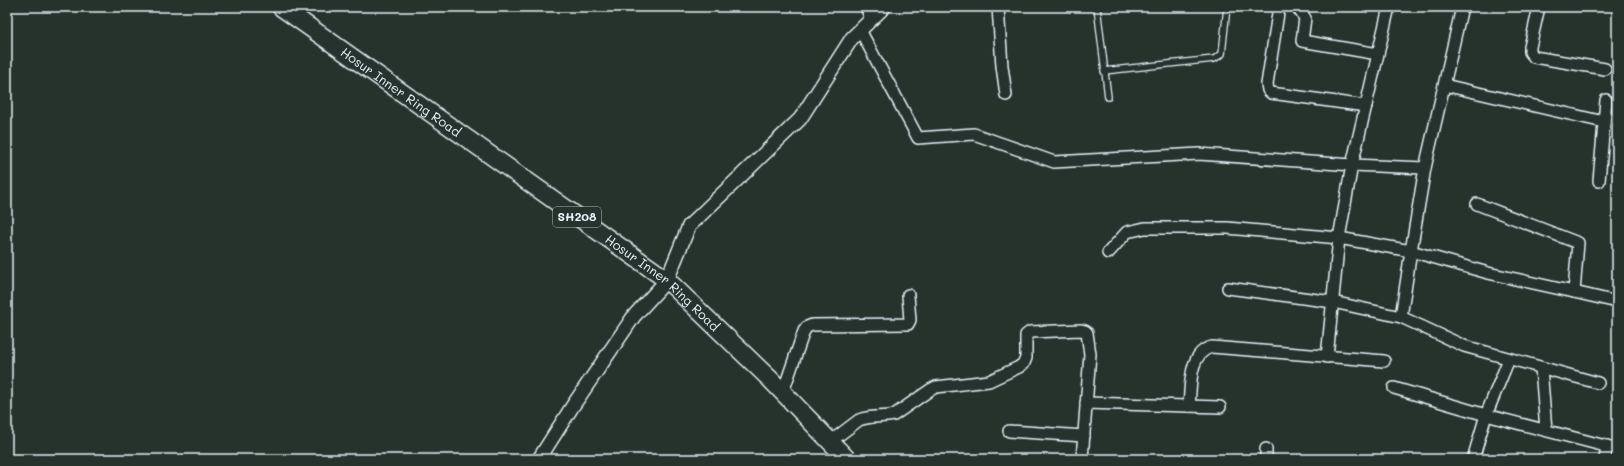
<svg xmlns="http://www.w3.org/2000/svg" width="1624" height="466" font-family="Mali,sans-serif">
  <rect width="100%" height="100%" fill="#26332d"/>
  <filter id="ink" filterUnits="userSpaceOnUse"><feTurbulence type="fractalNoise" baseFrequency=".025" numOctaves="2"/><feDisplacementMap in="SourceGraphic" scale="8" xChannelSelector="R" yChannelSelector="G"/><feConvolveMatrix kernelMatrix="1 2 1 2 8 2 1 2 1" color-interpolation-filters="sRGB"/></filter>
  <g filter="url(#ink)">
    <g fill="none" stroke-linecap="round" stroke-linejoin="round">
      <defs>
        <g id="service">
          <path d="M1097,7L1108,97"/>
          <path d="M1104,71L1214,59L1222,54L1227,7"/>
        </g>
        <g id="minor">
          <path d="M866,7L871,19"/>
          <path d="M998,7L1002,66L1006,95"/>
          <path d="M1279,7L1267,84L1268,90L1271,93L1366,106"/>
          <path d="M1297,7L1305,18L1302,41L1378,54"/>
          <path d="M1539,7L1530,47V52L1534,57L1605,69"/>
          <path d="M860,30L918,138L974,134L1054,162L1199,154L1352,165L1425,168"/>
          <path d="M1444,85L1604,122"/>
          <path d="M1599,181L1606,100"/>
          <path d="M1108,253L1127,232L1145,228H1227L1339,238L1411,251L1425,168L1462,7"/>
          <path d="M1228,288L1333,302L1401,317L1464,346L1598,383"/>
          <path d="M1574,292L1617,302"/>
          <path d="M1401,317L1411,251L1488,273L1574,292L1578,243L1477,204"/>
          <path d="M1327,357L1339,238L1352,165L1389,7"/>
          <path d="M1541,368L1546,430"/>
          <path d="M1394,388L1486,415L1617,449"/>
          <path d="M783,392L804,331L807,327L812,325L908,324L910,320L908,295"/>
          <path d="M1086,403L1220,407"/>
          <path d="M1189,406C1191,388 1188,352 1212,347L1384,361"/>
          <path d="M1009,431L1084,436"/>
          <path d="M830,442L859,420C870,415 882,418 894,415L930,390L936,387L989,381L1019,367L1024,363L1026,358V335L1030,332L1081,330L1085,331L1087,333L1090,354L1082,459"/>
          <path d="M1266,449V459"/>
          <path d="M1473,459L1486,415L1509,359"/>
          <path d="M1605,459L1607,446"/>
        </g>
        <path id="tertiary" d="M539,459L572,407L634,316L667,280L689,226L800,119L852,38L884,7"/>
        <g id="primary">
          <path id="s1" d="M281,7L667,280L770,379L847,459"/>
        </g>
      </defs>
      <!-- service casing -->
      <use href="#service" stroke="#e8f1f8" stroke-width="8"/>
      <!-- minor casing -->
      <use href="#minor" stroke="#e8f1f8" stroke-width="14"/>
      <!-- tertiary casing -->
      <use href="#tertiary" stroke="#e8f1f8" stroke-width="16"/>
      <!-- primary casing -->
      <use href="#primary" stroke="#e8f1f8" stroke-width="20"/>
      <!-- service -->
      <use href="#service" stroke="#26332d" stroke-width="5.5"/>
      <!-- minor -->
      <use href="#minor" stroke="#26332d" stroke-width="11"/>
      <!-- tertiary -->
      <use href="#tertiary" stroke="#26332d" stroke-width="13"/>
      <!-- primary -->
      <use href="#primary" stroke="#26332d" stroke-width="17"/>
    </g>
  </g>
  <g text-anchor="middle" stroke-width="3" stroke-linejoin="round" paint-order="stroke">
    <!-- shield labels -->
    <rect fill="#26332d" stroke="#aeb8bb" stroke-width="1" x="553" y="207" width="48" height="20" rx="3"/>
    <g font-size="12" font-weight="bold" fill="#e8f1f8">
      <text x="577" y="221">SH208</text>
    </g>
    <!-- street labels -->
    <g font-size="13" fill="#e8f1f8" stroke="#26332d">
      <text dy="5" stroke="none"><textPath href="#s1" startOffset="147">Hosur Inner Ring Road</textPath></text>
      <text dy="5" stroke="none"><textPath href="#s1" startOffset="471">Hosur Inner Ring Road</textPath></text>
    </g>
  </g>
  <!-- margin -->
  <rect width="1624" height="466" fill="none" stroke="#26332d" stroke-width="24"/>
  <rect x="12" y="12" width="1600" height="442" fill="none" stroke="#e8f1f8" stroke-width="1.5" filter="url(#ink)"/>
</svg>
